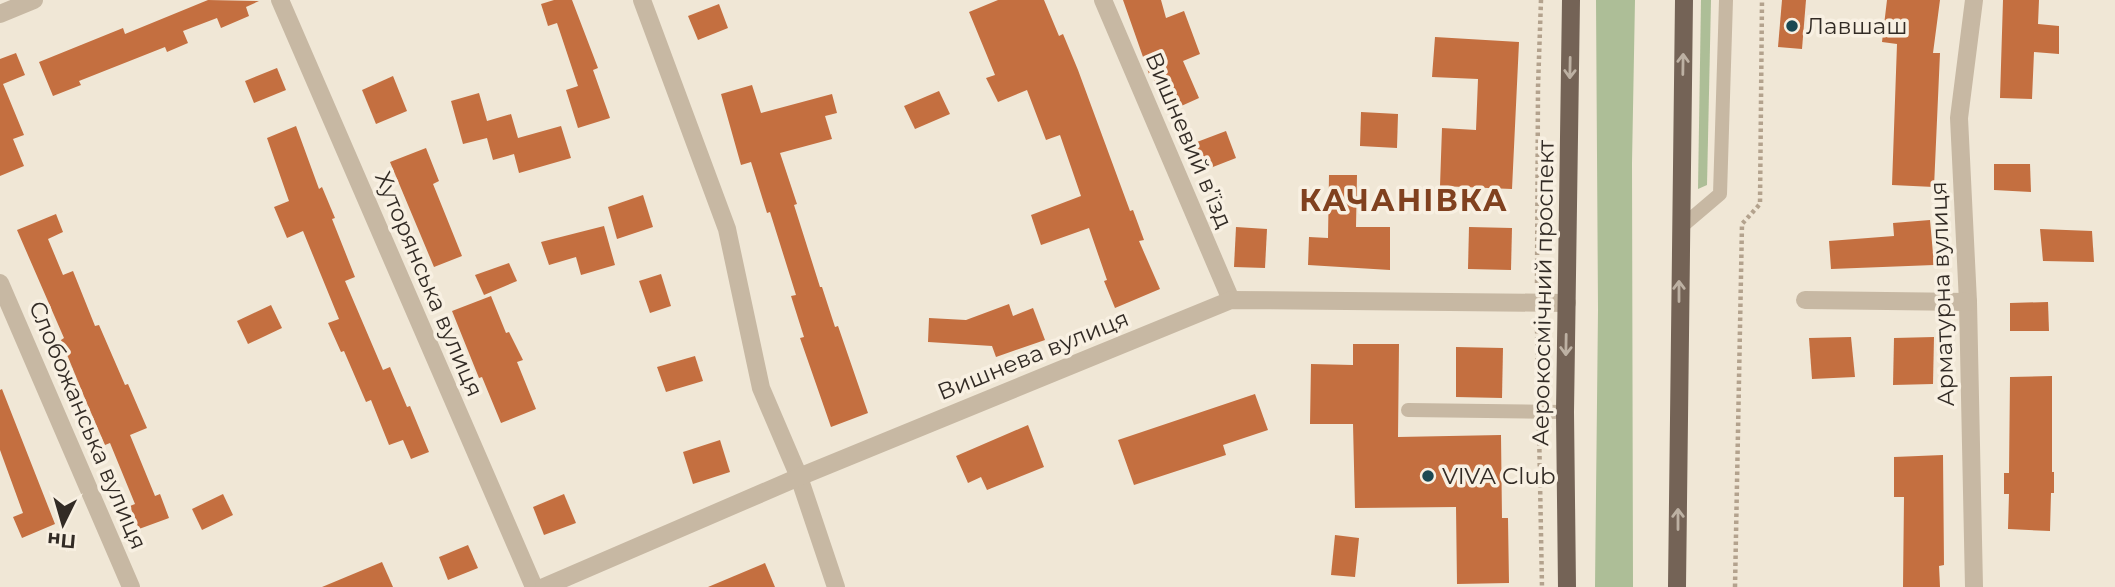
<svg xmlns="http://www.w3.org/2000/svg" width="2115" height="587" font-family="Montserrat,sans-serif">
  <rect width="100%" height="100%" fill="#f0e7d6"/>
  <!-- green -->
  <g fill="#adbe97">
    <path d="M1596,0H1635L1632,163L1633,587H1595L1598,310Z"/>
    <path d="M1701,0H1711L1707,185L1698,189Z"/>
  </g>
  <!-- building -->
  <g fill="#c46f40">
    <path d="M208,0L259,1L246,7L249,16L221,28L217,18L183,31L188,43L167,52L165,47L79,81L81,85L53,96L39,62L123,28L125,34Z"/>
    <path d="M554,0H572L598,68L593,70L610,118L578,128L566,90L578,86L557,23L548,26L541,4Z"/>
    <path d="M998,0H1044L1059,36L1063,34L1078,70L1130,211L1133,210L1144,240L1139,241L1160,289L1115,308L1104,281L1107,280L1089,228L1041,245L1031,215L1081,196L1060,135L1046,140L1027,90L998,102L986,78L995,75L969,12Z"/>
    <path d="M1123,0H1161L1166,18L1184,11L1200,54L1183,61L1199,98L1168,112L1151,73L1149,74Z"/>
    <path d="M1782,0H1806L1802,49L1778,47Z"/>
    <path d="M1887,0H1940L1933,53H1940L1934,187L1892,185L1897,44L1882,42Z"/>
    <path d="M2003,0H2039L2038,24L2059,26V54L2034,52L2032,99L2000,98Z"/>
    <path d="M719,4L728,28L698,40L688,16Z"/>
    <path d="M1435,37L1519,42L1512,189L1440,186L1442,128L1476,130L1478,79L1432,77Z"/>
    <path d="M16,53L25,75L3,84L24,135L13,139L24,166L0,176V59Z"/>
    <path d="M277,68L286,90L254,103L245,81Z"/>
    <path d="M393,76L407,111L376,124L362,90Z"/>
    <path d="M752,85L761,113L832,94L837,113L825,116L832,139L780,153L797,204L794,205L820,287H822L835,327L838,326L868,413L831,427L800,338L804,337L791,296L796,295L770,212L767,213L751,162L741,165L721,94Z"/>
    <path d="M939,91L950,114L915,129L904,106Z"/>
    <path d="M479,93L487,121L511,114L518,138L561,126L571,158L519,173L514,154L493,160L487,138L463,144L451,101Z"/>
    <path d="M1361,112L1398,114L1397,148L1360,146Z"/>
    <path d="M296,126L319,189L322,187L335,218L332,219L355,277L345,281L383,370L390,367L407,407L410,406L429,452L411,459L403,440L389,445L371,400L366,402L344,351L341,352L328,323L339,319L303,231L287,238L274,207L289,201L267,138Z"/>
    <path d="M1226,131L1236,158L1200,172L1189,145Z"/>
    <path d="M426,148L439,181L433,184L462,256L434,267L390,162Z"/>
    <path d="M1994,164H2030L2031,192L1994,190Z"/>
    <path d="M1329,175H1357L1356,227H1390V270L1308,265L1309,237L1328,238Z"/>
    <path d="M643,195L653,227L617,239L608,207Z"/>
    <path d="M56,214L63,232L48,239L63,275L73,271L95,326L99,325L125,385L128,384L147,428L130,435L155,496L160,494L169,518L139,529L130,506L135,504L110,443L105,445L86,401L61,340L64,338L17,230Z"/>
    <path d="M1930,220L1934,265L1831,269L1829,241L1894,236L1893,223Z"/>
    <path d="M604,226L615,265L581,275L576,257L549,265L541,242Z"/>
    <path d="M1236,227L1267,229L1265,268L1234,267Z"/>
    <path d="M1469,227L1512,228L1511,270L1468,269Z"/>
    <path d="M2040,229L2092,231L2094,262L2043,261Z"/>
    <path d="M509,263L517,281L484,295L475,275Z"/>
    <path d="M661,274L671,306L650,313L639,281Z"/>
    <path d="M491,296L506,333L509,332L523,360L517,362L536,409L501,423L482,377L479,378L452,311Z"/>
    <path d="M2048,302L2049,331H2010V303Z"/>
    <path d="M1009,304L1013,316L1033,308L1045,340L996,357L992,346L928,342L929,318L966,320Z"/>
    <path d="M271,305L282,328L248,344L237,321Z"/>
    <path d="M1851,337L1855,377L1812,379L1809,338Z"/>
    <path d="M1934,337L1933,384L1893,385L1894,338Z"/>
    <path d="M1353,344H1399L1398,437L1501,435L1502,518H1508L1509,583L1457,584L1456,507L1355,508L1353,424H1310L1311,364L1353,365Z"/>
    <path d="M1456,347L1503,348L1502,398L1456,397Z"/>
    <path d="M695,356L703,381L666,392L657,367Z"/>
    <path d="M2052,376V472H2054V493H2051L2050,531L2008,529L2009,494H2004V473H2009L2010,377Z"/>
    <path d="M2,389L55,524L22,538L13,517L23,513L0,450V390Z"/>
    <path d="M1255,394L1268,430L1223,445L1226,455L1134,485L1118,440Z"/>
    <path d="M1028,425L1044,467L987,490L981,477L968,483L956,456Z"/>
    <path d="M720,440L730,472L693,484L683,452Z"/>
    <path d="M1943,455L1944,565L1939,566L1940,587H1903L1904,497H1894V457Z"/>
    <path d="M223,494L233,515L202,530L192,509Z"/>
    <path d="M564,494L576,523L544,535L533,507Z"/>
    <path d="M1335,535L1359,538L1355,577L1331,575Z"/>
    <path d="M468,545L478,568L448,580L439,557Z"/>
    <path d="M382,562L393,587H322Z"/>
    <path d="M765,563L775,587H708Z"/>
  </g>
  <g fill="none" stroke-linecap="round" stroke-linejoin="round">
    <!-- path -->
    <g stroke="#b3a28d" stroke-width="4.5" stroke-dasharray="3.5 3.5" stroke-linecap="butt">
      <path d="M1537,283L1538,87L1541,0"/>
      <path d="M1537,323L1538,395"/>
      <path d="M1539,428L1542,587"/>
      <path d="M1735,587L1742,224L1760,204L1762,0"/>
    </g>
    <!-- service -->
    <g stroke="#c7b8a3" stroke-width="14">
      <path d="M1680,228L1720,194L1726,0"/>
      <path d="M1408,410L1565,412"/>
    </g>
    <!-- minor -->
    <g stroke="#c7b8a3" stroke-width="18">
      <path d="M280,0L534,587"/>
      <path d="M642,0L727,229L761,388L799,477L836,587"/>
      <path d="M1103,0L1231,300"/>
      <path d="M1974,0L1959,118L1968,302L1974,587"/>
      <path d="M0,283L131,587"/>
      <path d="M1805,300L1968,302"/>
      <path d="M544,587L799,477L1231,300L1567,303"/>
    </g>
    <!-- tertiary -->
    <path stroke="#c7b8a3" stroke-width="18" d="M0,14L34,0"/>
    <!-- primary -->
    <g stroke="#746356" stroke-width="18">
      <path d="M1567,587L1565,412L1571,0"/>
      <path d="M1677,587L1684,0"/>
    </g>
  </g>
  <!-- one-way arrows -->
  <defs><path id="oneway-shaft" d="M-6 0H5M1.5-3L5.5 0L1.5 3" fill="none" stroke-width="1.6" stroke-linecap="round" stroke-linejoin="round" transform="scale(1.75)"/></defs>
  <g stroke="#bdb1a3">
    <use href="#oneway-shaft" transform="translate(1683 64) rotate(-89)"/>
    <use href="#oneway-shaft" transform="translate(1570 68) rotate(91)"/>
    <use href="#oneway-shaft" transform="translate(1679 291) rotate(-90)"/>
    <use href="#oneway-shaft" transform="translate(1566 345) rotate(91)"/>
    <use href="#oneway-shaft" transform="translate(1678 519) rotate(-90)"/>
  </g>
  <!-- markers -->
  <g fill="#1b4953" stroke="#f8f0e2" stroke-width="2.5">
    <circle cx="1792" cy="26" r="7"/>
    <circle cx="1428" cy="476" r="7"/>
  </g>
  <g text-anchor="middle" stroke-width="7" stroke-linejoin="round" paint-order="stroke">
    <!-- poi labels -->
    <g font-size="23" fill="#322b25" stroke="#f8f0e2" text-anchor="start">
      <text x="1806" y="34">Лавшаш</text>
      <text x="1442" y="484">VIVA Club</text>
    </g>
    <!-- street labels -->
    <g font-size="23" fill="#322b25" stroke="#f8f0e2">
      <text transform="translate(1189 140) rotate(67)" y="8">Вишневий в’їзд</text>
      <text transform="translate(429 284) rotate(67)" y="8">Хуторянська вулиця</text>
      <text transform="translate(1543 293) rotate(-89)" y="8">Аерокосмічний проспект</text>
      <text transform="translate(1942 294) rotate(-92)" y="8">Арматурна вулиця</text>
      <text transform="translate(1033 355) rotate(-22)" y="8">Вишнева вулиця</text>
      <text transform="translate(88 425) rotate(67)" y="8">Слобожанська вулиця</text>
    </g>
    <!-- district labels -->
    <g font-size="30" font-weight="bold" letter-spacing="2" fill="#80411f" stroke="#f8f0e2">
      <text x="1404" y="211">КАЧАНІВКА</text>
    </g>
  </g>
  <!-- north arrow -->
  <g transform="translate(63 524) rotate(185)" stroke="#f8f0e2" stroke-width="5" paint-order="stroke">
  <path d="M0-5L12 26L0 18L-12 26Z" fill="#322b25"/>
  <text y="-10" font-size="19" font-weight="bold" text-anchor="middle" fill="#322b25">Пн</text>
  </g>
</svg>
